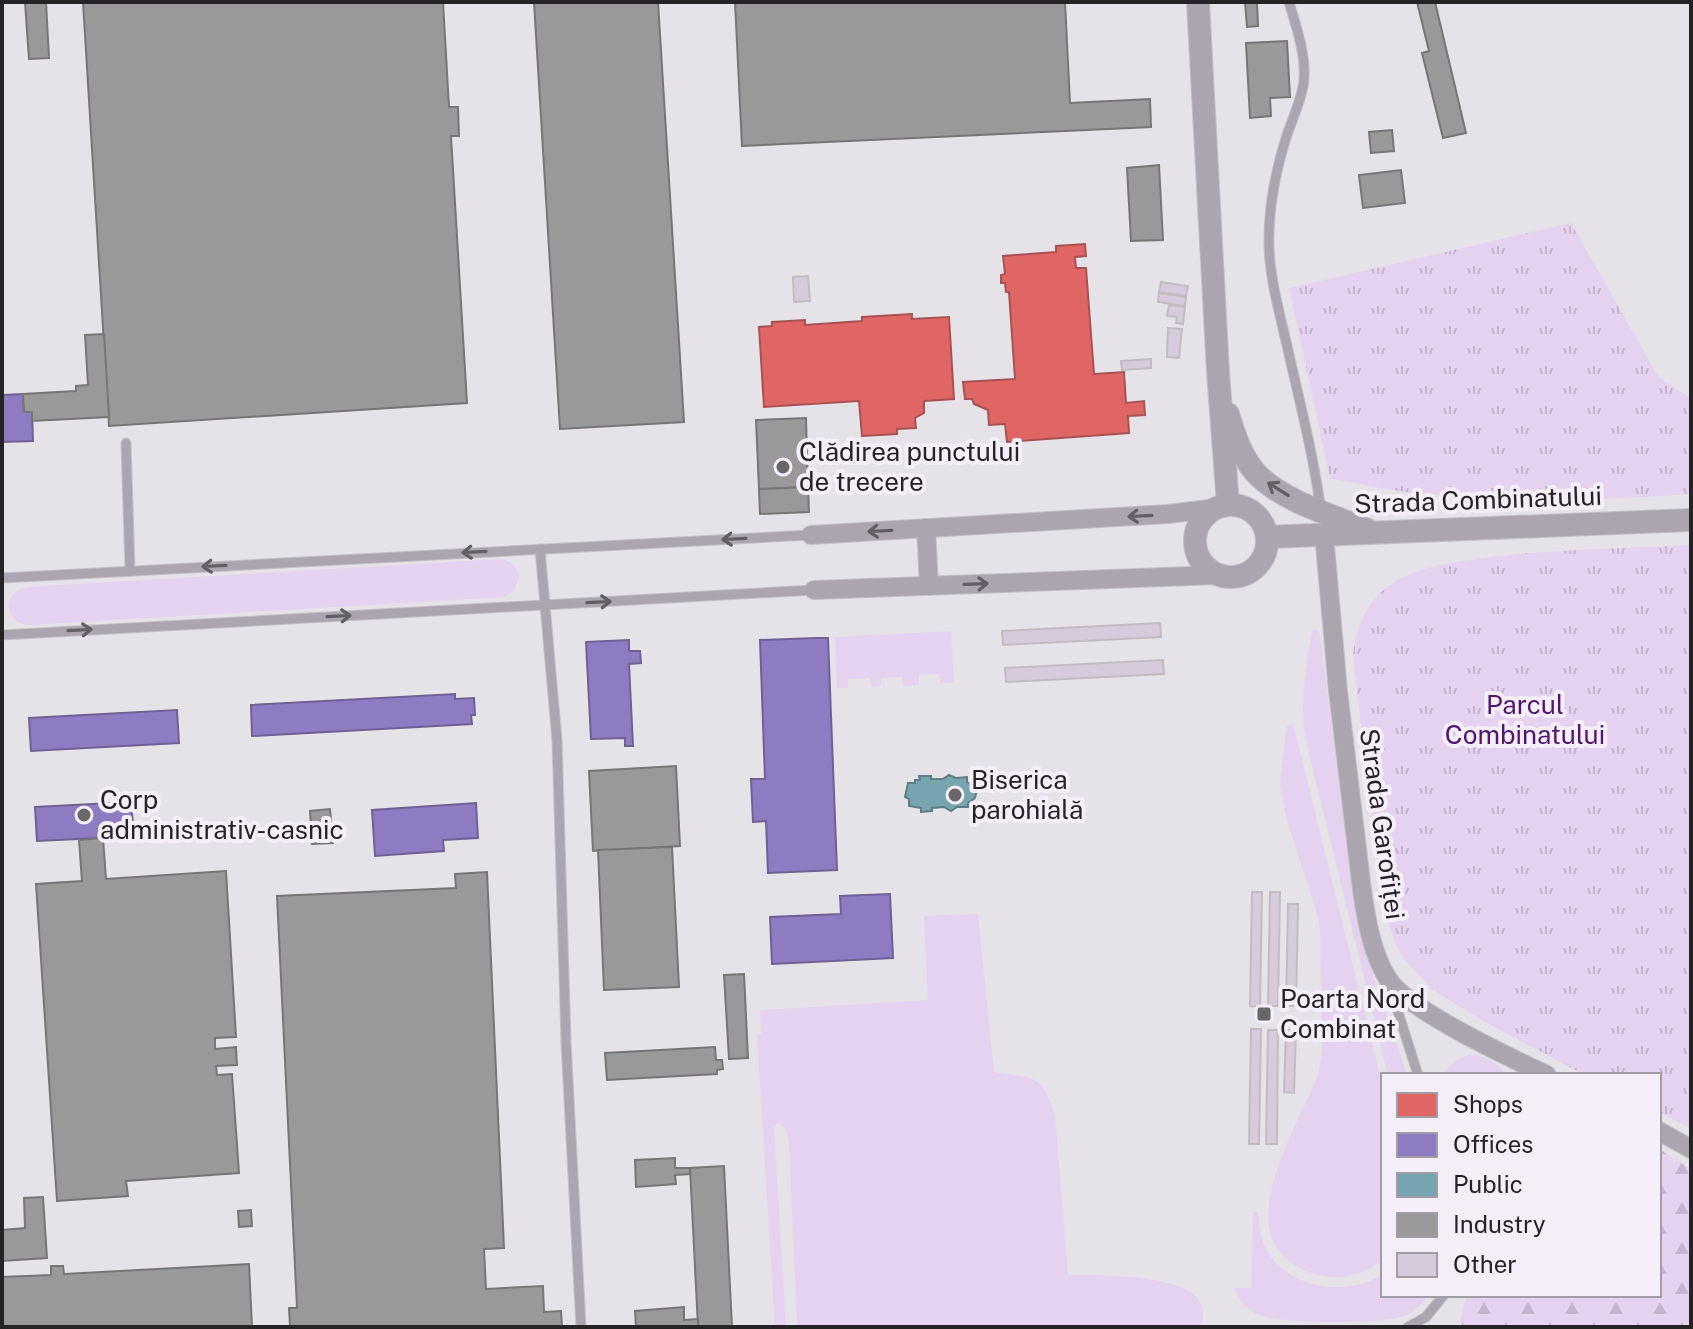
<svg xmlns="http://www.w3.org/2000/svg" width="1693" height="1329" font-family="'Public Sans',sans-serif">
  <defs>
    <pattern id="forest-firs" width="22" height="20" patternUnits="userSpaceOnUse" patternTransform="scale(2)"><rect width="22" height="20" fill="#e5d2f0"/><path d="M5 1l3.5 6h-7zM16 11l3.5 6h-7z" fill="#c4b4ce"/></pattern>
    <pattern id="park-tufts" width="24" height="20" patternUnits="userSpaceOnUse" patternTransform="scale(2)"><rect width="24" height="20" fill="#e5d2f0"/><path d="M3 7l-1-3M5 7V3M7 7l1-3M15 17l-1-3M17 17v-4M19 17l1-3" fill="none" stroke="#c4b4ce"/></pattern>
  </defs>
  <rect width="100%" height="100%" fill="#e6e3e8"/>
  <!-- green -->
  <g fill="#e5d2f0">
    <path d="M500,559C512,561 518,567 519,579L514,591L503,597L30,625C3,624 1,592 27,587Z"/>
    <path d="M1314,630L1318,631L1320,636L1355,908L1372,971L1407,1075H1388L1306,742C1299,704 1306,672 1311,634Z"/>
    <path d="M951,631L954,683H940L939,674L919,675V685L903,686L902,677L881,678V686L871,687L870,678L848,679V688H837L835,637Z"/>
    <path d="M1293,723L1383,1087V1259C1365,1275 1337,1281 1314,1274C1221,1244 1295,1134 1316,1079L1319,1070L1322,1050L1320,929L1315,907L1287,821L1281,792L1280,782L1287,726Z"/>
    <path d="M978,914L994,1072C1034,1079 1040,1071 1055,1114L1068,1275C1098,1276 1225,1270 1200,1327H797L789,1141L786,1130L780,1122L774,1127L786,1327H775L757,1035L761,1034L760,1010L928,1000L924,916Z"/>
    <path d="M1469,1055C1485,1055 1496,1061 1505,1075H1443C1448,1064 1457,1059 1469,1055Z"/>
    <path d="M1253,1212H1258C1259,1224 1260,1237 1266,1249C1287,1289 1347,1298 1383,1274V1295H1430C1421,1305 1413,1313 1401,1317C1380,1324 1278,1324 1259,1315C1247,1310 1238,1300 1235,1288H1251Z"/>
  </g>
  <!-- forest -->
  <path fill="url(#forest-firs)" d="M1659,1149L1691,1169V1327H1462L1461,1318L1466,1295H1659Z"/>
  <!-- park -->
  <g fill="url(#park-tufts)">
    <path d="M1571,223L1655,371L1665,382L1691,398V494C1571,503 1449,506 1330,478L1289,288Z"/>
    <path d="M1691,545V1129L1659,1112V1075H1585L1485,1022L1454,1003L1432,989L1404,959L1394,941L1380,891L1353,655C1356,626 1368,599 1393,583C1416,568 1443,564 1469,560C1543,549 1617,549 1691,545Z"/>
  </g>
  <!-- shops -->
  <g fill="#e06666" stroke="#a85253" stroke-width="2">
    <path d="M1085,244L1086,256L1075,257L1076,268H1086L1094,374L1124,372L1126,403L1144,401L1145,415L1128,416L1129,433L1007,442L1005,424L989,425L988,410L974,404L972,399H965L963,382L1015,379L1009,292H1006L1005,283H1001V275L1005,274L1003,256L1056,252V246Z"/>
    <path d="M912,314V319L949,317L954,399L924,401V413L915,418L916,428L897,429V434L862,436L859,401L764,407L759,327L772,326V322L805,320V325L862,321V317Z"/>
  </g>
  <!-- offices -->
  <g fill="#8e7cc3" stroke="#6e6194" stroke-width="2">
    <path d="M23,394L24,412H32L33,441L2,442V395Z"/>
    <path d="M817,638H828L837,870L768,873L766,821L753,822L751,779H765L760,640Z"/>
    <path d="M629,640V651H640L641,663L629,664L633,746H625V738L591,739L586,642Z"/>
    <path d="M455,694V699L474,698L475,715H471L472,724L252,736L251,705Z"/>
    <path d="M177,710L179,743L31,751L29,718Z"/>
    <path d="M131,802L133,824H140V836L37,841L35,807Z"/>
    <path d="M476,803L478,838L443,840L444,851L375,856L372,810Z"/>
    <path d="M890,894L893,958L772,964L770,917L841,914L840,896Z"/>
  </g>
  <!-- public -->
  <path fill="#76a5af" stroke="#5e7e86" stroke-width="2" d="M949,775L956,778L967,777V782L975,787L977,790L975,798L968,803V807H957L951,811L944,807L932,808V811L921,812V808L909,806V799L905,797L908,783H915V780H920L919,776H931V779H943Z"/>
  <!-- industry -->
  <g fill="#999" stroke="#767676" stroke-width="2">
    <path d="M25,2H46L49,58L29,59Z"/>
    <path d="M83,2H443L449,107H458L459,136H451L467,403L109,426Z"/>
    <path d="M534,2H658L684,422L560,429Z"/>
    <path d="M735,2H1065L1070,103L1150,99L1151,127L742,146Z"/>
    <path d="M1245,2H1257L1258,26L1247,27Z"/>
    <path d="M1417,2H1435L1466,133L1443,138L1422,53L1429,51Z"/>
    <path d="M1287,41L1290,97L1270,98L1271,116L1250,118L1246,43Z"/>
    <path d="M1392,130L1394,151L1371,153L1369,132Z"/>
    <path d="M1159,165L1163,240L1131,241L1127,168Z"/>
    <path d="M1401,170L1405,203L1363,208L1359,175Z"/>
    <path d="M104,334L109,417L32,421V412H24L23,394L76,391V386L88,385L85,335Z"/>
    <path d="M806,418L808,487L759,489L756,420Z"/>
    <path d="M808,487L809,512L760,514L759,489Z"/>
    <path d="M676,766L680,846L593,851L589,771Z"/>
    <path d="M330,809L333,843L312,844L310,811Z"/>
    <path d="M103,838L106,879L226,871L236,1037L215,1038V1049L236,1047L237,1065L216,1066L217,1075L232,1074L239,1173L126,1181L128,1196L57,1201L36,884L82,881L79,840Z"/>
    <path d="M672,847L679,987L604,990L598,850Z"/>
    <path d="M487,872L504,1248L484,1249L486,1289L543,1286L544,1312L561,1311L562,1327H290L289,1308H297L277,896L456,888L455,874Z"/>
    <path d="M744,974L748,1058L729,1059L724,975Z"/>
    <path d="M715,1047L716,1060H722L723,1069L717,1070V1074L607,1080L605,1053Z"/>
    <path d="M675,1158V1168H690V1174L675,1175L676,1184L636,1187L635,1160Z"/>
    <path d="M724,1166L732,1327H698L690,1168Z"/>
    <path d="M43,1197L47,1258L2,1261V1230L25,1228L24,1198Z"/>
    <path d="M251,1210L252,1226L239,1227L238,1211Z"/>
    <path d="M249,1264L252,1327H2V1277L51,1275V1266H63L64,1274Z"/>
    <path d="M684,1307V1320L698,1319V1326L636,1327L635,1311Z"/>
  </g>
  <!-- building -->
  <g fill="#d6cbdc" stroke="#c0bdc1" stroke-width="2">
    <path d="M808,276L810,301L794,302L793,277Z"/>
    <path d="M1161,282L1188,286L1186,296L1159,292Z"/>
    <path d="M1159,293L1186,297L1185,306L1158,302Z"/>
    <path d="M1169,305L1185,307L1183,324L1176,323L1177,317L1167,316Z"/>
    <path d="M1168,328L1182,329L1179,358L1167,357Z"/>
    <path d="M1151,359V368L1122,370L1121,361Z"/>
    <path d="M1160,623L1161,637L1003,645L1002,631Z"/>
    <path d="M1163,660L1164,674L1006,682L1005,668Z"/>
    <path d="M1252,892H1262L1260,1007L1250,1006Z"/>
    <path d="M1270,892H1280L1278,1006H1268Z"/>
    <path d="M1288,904H1298L1296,1006H1286Z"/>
    <path d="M1251,1029H1261L1259,1144H1249Z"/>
    <path d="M1268,1030H1278L1277,1144H1266Z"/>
    <path d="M1286,1030H1296L1294,1093L1284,1092Z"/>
  </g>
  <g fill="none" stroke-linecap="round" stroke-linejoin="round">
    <defs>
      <g id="service">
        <path d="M1289,2C1296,26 1306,54 1304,80C1302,100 1292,119 1286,138C1275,173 1268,210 1269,247C1270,277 1278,307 1285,337C1298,395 1313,452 1321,511"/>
        <path d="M126,443L130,571"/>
        <path d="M540,549L557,740L566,1042L581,1327"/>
        <path d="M2,578L811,535"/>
        <path d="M2,635L814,590"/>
        <path d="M1391,990L1418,1075"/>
        <path d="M1408,1327L1426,1317L1444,1295"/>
      </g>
      <g id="minor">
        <path d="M926,528L929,586"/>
        <path d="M1324,534L1338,691L1362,890C1366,918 1372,954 1388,979C1407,1010 1511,1058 1547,1075"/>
        <path d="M811,535L1168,514L1217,508"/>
        <path d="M814,590L1218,575"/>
        <path d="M1659,1131L1691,1149"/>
      </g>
      <g id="tertiary">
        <path d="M1198,2L1218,372L1228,505"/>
        <path d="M1228,414C1234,434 1241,455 1254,471C1279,500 1331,515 1366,529"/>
        <circle cx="1231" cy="541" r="36"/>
        <path d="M1267,537L1691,520"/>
      </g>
    </defs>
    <!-- service casing -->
    <use href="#service" stroke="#c3c1c4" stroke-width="11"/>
    <!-- minor casing -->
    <use href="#minor" stroke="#c3c1c4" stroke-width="20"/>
    <!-- tertiary casing -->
    <use href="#tertiary" stroke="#c3c1c4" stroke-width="24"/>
    <!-- service -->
    <use href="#service" stroke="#aba5af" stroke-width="9"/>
    <!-- minor -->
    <use href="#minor" stroke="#aba5af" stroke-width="18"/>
    <!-- tertiary -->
    <use href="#tertiary" stroke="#aba5af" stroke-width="22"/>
  </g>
  <!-- one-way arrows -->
  <defs><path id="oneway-shaft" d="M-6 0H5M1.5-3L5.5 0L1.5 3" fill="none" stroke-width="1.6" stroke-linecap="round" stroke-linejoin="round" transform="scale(2)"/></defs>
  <g stroke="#615e64">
    <use href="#oneway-shaft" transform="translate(1278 489) rotate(-148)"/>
    <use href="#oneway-shaft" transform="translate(1140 516) rotate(177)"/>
    <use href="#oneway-shaft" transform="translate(880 531) rotate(177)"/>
    <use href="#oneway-shaft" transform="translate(734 539) rotate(177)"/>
    <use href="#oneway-shaft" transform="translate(474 552) rotate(177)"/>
    <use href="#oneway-shaft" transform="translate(214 566) rotate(177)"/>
    <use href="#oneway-shaft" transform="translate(976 584) rotate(-2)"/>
    <use href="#oneway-shaft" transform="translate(599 602) rotate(-3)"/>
    <use href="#oneway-shaft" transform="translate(339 616) rotate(-3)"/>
    <use href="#oneway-shaft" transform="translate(80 630) rotate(-3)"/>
  </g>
  <!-- markers -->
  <g fill="#69666a" stroke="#f4eef8" stroke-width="3">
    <circle cx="783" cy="467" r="8"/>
    <circle cx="955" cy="795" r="8"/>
    <circle cx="84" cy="815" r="8"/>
    <rect x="1256" y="1006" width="16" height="16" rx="4"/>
  </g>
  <g text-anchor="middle" stroke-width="8" stroke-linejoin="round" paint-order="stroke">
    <!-- poi labels -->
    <g font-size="26" fill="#252326" stroke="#f4eef8" text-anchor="start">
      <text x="799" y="461">Clădirea punctului<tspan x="799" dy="30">de trecere</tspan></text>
      <text x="971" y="789">Biserica<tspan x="971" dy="30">parohială</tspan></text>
      <text x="100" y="809">Corp<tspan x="100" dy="30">administrativ-casnic</tspan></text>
      <text x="1280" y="1008">Poarta Nord<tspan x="1280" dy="30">Combinat</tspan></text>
    </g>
    <!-- street labels -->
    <g font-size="26" fill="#252326" stroke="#f4eef8">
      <text transform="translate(1478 500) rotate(-2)" y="9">Strada Combinatului</text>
      <text transform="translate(1382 824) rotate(82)" y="9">Strada Garofiței</text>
    </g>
    <!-- park labels -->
    <g font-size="26" fill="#52156f" stroke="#f4eef8">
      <text x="1525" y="714">Parcul<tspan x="1525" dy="30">Combinatului</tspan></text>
    </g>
  </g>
  <!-- border -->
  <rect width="1693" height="1329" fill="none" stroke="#252326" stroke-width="8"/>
  <!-- legend -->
  <rect x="1381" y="1073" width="280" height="224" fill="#f4eef8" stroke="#a19da4" stroke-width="2"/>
  <rect x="1397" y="1093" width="40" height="24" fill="#e06666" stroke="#a19da4" stroke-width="2"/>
  <text x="1453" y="1113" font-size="24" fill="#252326">Shops</text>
  <rect x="1397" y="1133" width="40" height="24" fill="#8e7cc3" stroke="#a19da4" stroke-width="2"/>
  <text x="1453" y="1153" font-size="24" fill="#252326">Offices</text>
  <rect x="1397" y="1173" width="40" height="24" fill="#76a5af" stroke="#a19da4" stroke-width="2"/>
  <text x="1453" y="1193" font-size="24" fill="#252326">Public</text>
  <rect x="1397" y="1213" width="40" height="24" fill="#999999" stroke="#a19da4" stroke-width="2"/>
  <text x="1453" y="1233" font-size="24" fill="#252326">Industry</text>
  <rect x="1397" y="1253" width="40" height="24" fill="#d6cbdc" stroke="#a19da4" stroke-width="2"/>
  <text x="1453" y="1273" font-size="24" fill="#252326">Other</text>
</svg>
